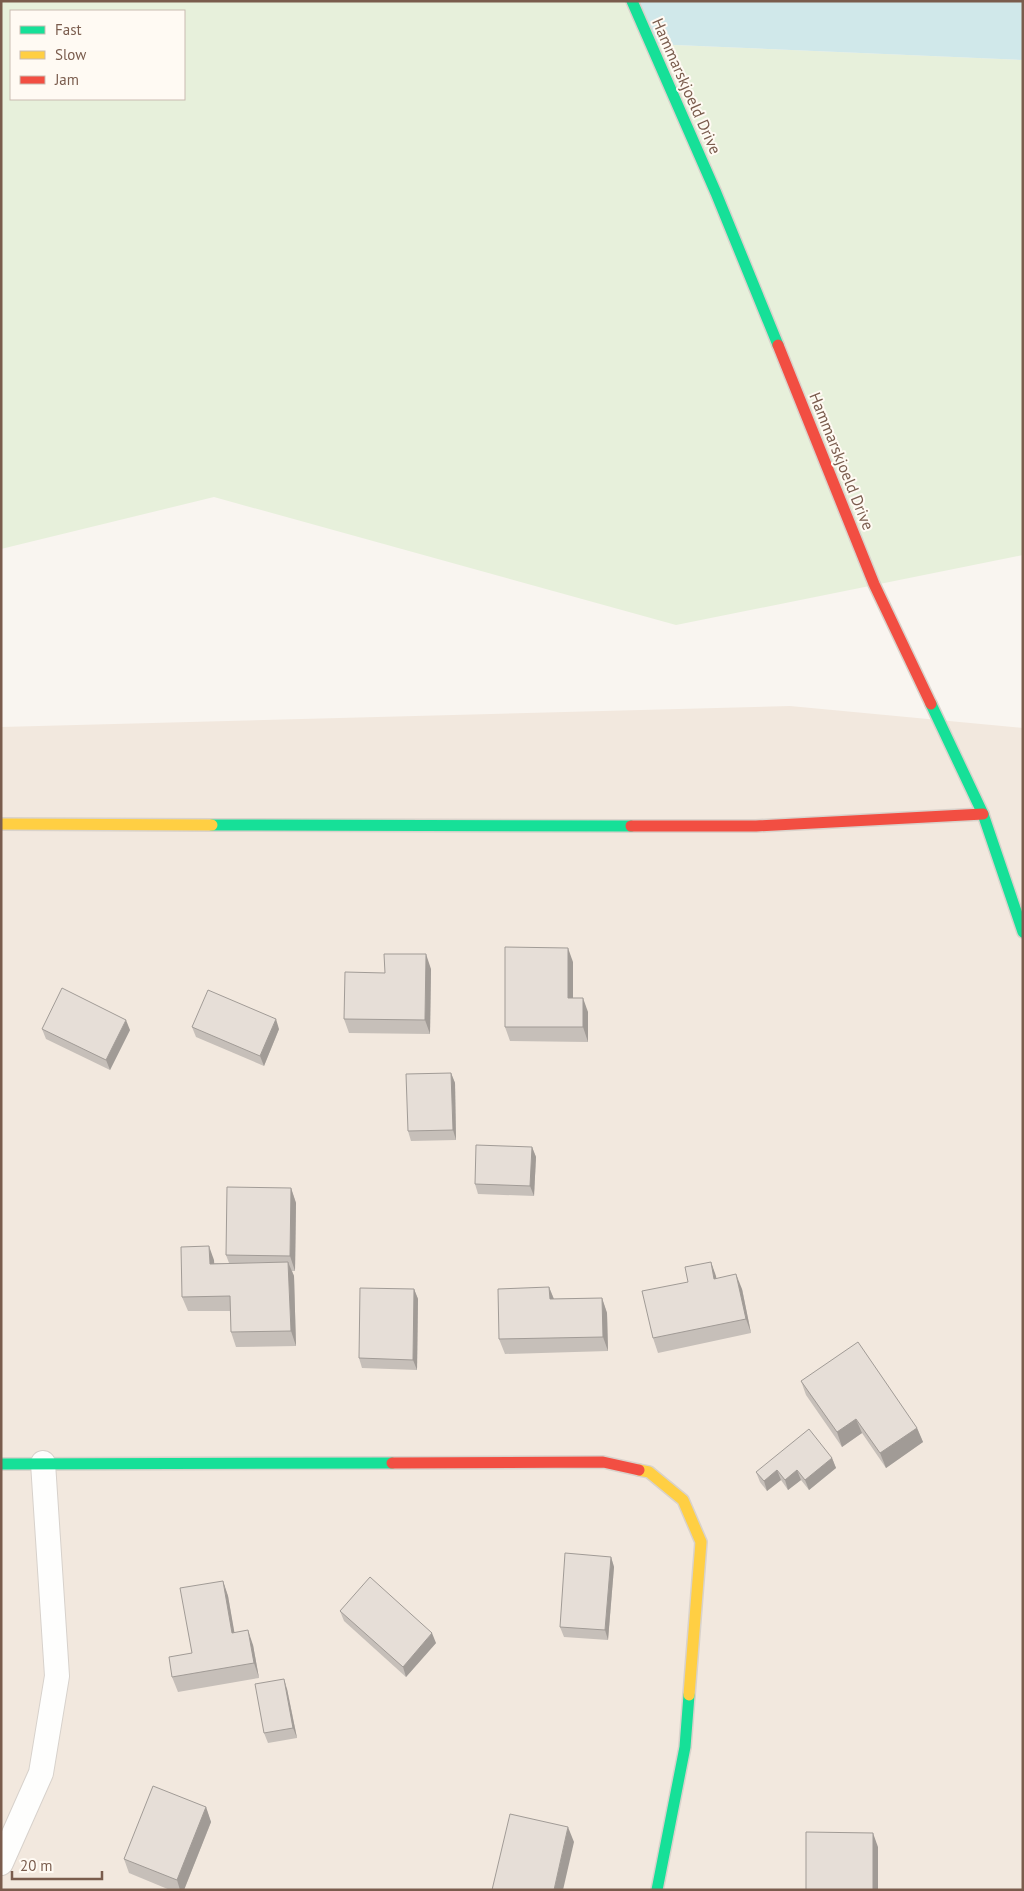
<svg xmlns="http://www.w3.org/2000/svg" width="1024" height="1891" font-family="'PT Sans',sans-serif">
  <rect width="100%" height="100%" fill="#f9f5f0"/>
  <!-- residential -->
  <path fill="#f2e8de" d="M790,706L1023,728V1890H1V727Z"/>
  <!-- green -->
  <path fill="#e7f0db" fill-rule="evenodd" d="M1,1H632L651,44L1023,60V555L676,625L214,497L1,549ZM11,11H184V99H11Z"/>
  <!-- water -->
  <path fill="#d0e8ea" d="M632,1H1023V60L651,44Z"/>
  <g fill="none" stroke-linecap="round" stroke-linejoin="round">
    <defs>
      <path id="street" d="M1,1863L41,1773L57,1676L43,1463"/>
      <g id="fast">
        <path d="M632,1L716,193L778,345"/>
        <path d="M931,704L983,814L1023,932"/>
        <path d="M212,825L631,826"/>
        <path d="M1,1464L392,1463"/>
        <path d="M657,1890L685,1747L689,1695"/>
      </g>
      <g id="slow">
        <path d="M1,824L212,825"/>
        <path d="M639,1470L649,1472L683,1500L701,1542L689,1695"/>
      </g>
      <g id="jam">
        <path d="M778,345L874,584L931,704"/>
        <path d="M631,826H756L983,814"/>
        <path d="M392,1463L603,1462L639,1470"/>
      </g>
    </defs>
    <!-- street casing -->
    <use href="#street" stroke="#d7d1cb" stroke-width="26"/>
    <!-- fast casing -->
    <use href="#fast" stroke="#d9d2cb" stroke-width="14"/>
    <!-- slow casing -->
    <use href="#slow" stroke="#d9d2cb" stroke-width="14"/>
    <!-- jam casing -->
    <use href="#jam" stroke="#d9d2cb" stroke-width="14"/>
    <!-- street -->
    <use href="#street" stroke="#fefefd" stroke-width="24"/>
    <!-- fast -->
    <use href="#fast" stroke="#16e098" stroke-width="11"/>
    <!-- slow -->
    <use href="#slow" stroke="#ffcf43" stroke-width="11"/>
    <!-- jam -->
    <use href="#jam" stroke="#f24e42" stroke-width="11"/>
  </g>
  <!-- wall -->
  <g fill="#c6bfb9">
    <path d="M573,962V998L588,1012V1042L510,1041L505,1027Z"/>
    <path d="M431,969L430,1034L349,1033L344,1019L385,973Z"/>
    <path d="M192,1027L279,1029L264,1066L196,1037Z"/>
    <path d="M42,1029L130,1030L110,1070L46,1039Z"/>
    <path d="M451,1073L455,1083L456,1140L411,1141L408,1131Z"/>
    <path d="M532,1147L536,1157L534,1196L478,1194L475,1184Z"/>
    <path d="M291,1188L296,1203L295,1271H292L294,1276L296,1346L236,1347L231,1332V1311H188L182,1297L214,1260V1263H229L226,1255Z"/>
    <path d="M711,1262L716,1278L742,1289L751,1333L658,1353L653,1338L688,1282Z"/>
    <path d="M549,1287L554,1299L602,1298L607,1313L608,1351L505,1354L499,1339Z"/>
    <path d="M414,1289L418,1299L417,1370L362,1368L359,1358Z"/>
    <path d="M801,1381L917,1428L923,1442L886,1468L862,1433L842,1447L806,1395Z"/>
    <path d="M832,1458L836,1468L809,1490L801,1480L788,1490L781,1480L767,1491L760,1482L756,1472Z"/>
    <path d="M611,1557L614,1567L608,1640L564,1637L560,1627Z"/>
    <path d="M223,1581L228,1596L234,1632L253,1645L259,1678L178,1692L172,1677L192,1653Z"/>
    <path d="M340,1611L436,1643L406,1677L344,1621Z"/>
    <path d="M287,1689L297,1738L268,1743L264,1733Z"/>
    <path d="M206,1807L211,1822L184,1890H170L129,1873L124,1859Z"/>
  </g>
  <!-- shaded-wall -->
  <g fill="#a19b96">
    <path d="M568,948L573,962V1012L568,998Z"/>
    <path d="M426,954L431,969L430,1034L425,1020Z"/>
    <path d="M583,998L588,1012V1042L583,1027Z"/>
    <path d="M276,1019L279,1029L264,1066L260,1056Z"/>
    <path d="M126,1020L130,1030L110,1070L106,1060Z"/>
    <path d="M451,1073L455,1083L456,1140L453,1130Z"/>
    <path d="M532,1147L536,1157L534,1196L530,1186Z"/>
    <path d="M291,1188L296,1203L295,1271L290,1256Z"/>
    <path d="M209,1246L214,1260L215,1278L210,1264Z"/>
    <path d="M288,1262L294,1276L296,1346L291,1331Z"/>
    <path d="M711,1262L716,1276L719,1294L714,1279Z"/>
    <path d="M736,1274L742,1289L751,1333L746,1319Z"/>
    <path d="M549,1287L555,1302L550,1299Z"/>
    <path d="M414,1289L418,1299L417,1370L413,1360Z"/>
    <path d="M602,1298L607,1313L608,1351L603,1337Z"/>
    <path d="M856,1419L862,1433L842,1447L837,1432Z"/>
    <path d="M917,1428L923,1442L886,1468L880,1453Z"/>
    <path d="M832,1458L836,1468L809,1490L805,1480Z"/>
    <path d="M777,1470L781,1480L767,1491L764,1481Z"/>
    <path d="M797,1470L801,1480L788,1490L785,1480Z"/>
    <path d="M611,1557L614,1567L608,1640L605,1630Z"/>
    <path d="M223,1581L228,1596L237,1647L232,1633Z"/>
    <path d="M248,1630L253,1645L259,1678L254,1663Z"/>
    <path d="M432,1633L436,1643L406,1677L403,1667Z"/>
    <path d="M284,1679L287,1689L297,1738L293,1728Z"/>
    <path d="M206,1807L211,1822L184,1890H180L177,1880Z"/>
    <path d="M568,1827L574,1842L563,1890H554Z"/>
    <path d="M873,1833L878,1847V1890H873Z"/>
  </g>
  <!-- building -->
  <g fill="#e6ded7" stroke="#a19b96">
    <path d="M505,947L568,948V998H583V1027H505Z"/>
    <path d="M384,954H426L425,1020L344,1019L345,972L385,973Z"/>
    <path d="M62,988L126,1020L106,1060L42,1029Z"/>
    <path d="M208,990L276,1019L260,1056L192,1027Z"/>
    <path d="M451,1073L453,1130L408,1131L406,1074Z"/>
    <path d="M476,1145L532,1147L530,1186L475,1184Z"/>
    <path d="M227,1187L291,1188L290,1256L226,1255Z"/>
    <path d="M209,1246L210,1264L288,1262L291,1331L231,1332L230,1296L182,1297L181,1247Z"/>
    <path d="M711,1262L714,1279L736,1274L746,1319L653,1338L642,1291L688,1282L685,1267Z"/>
    <path d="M549,1287L550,1299L602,1298L603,1337L499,1339L498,1289Z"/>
    <path d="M360,1288L414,1289L413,1360L359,1358Z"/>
    <path d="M858,1342L917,1428L880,1453L856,1419L837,1432L801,1381Z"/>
    <path d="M809,1429L832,1458L805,1480L797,1470L785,1480L777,1470L764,1481L756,1472Z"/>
    <path d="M565,1553L611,1557L605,1630L560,1627Z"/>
    <path d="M370,1577L432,1633L403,1667L340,1611Z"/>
    <path d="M223,1581L232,1633L248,1630L254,1663L172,1677L169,1657L192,1653L180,1588Z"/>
    <path d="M284,1679L293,1728L264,1733L255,1684Z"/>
    <path d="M153,1786L206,1807L177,1880L124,1859Z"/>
    <path d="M510,1814L568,1827L554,1890H492Z"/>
    <path d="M806,1832L873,1833V1890H806Z"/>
  </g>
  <g text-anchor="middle" stroke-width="4" stroke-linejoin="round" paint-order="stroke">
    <!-- street labels -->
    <g font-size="16" fill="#7a5c4d" stroke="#fffaf3">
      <text transform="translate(687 86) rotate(66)" y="6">Hammarskjoeld Drive</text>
      <text transform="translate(842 461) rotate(68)" y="6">Hammarskjoeld Drive</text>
    </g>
  </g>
  <!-- border -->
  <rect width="1024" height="1891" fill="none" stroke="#7a5c4d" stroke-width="5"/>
  <!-- legend -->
  <rect x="10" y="10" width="175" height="90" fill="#fffaf3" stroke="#cabbb1"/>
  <rect x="20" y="26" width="25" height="8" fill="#16e098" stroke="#cabbb1"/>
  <text x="55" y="35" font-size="15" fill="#7a5c4d">Fast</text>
  <rect x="20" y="51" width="25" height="8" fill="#ffcf43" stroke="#cabbb1"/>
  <text x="55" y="60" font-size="15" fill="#7a5c4d">Slow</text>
  <rect x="20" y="76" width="25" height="8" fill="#f24e42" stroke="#cabbb1"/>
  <text x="55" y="85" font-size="15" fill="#7a5c4d">Jam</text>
  <!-- scale -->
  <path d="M12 1871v8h90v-8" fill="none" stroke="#7a5c4d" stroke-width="2.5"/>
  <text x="20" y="1871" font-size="15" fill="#7a5c4d" stroke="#fffaf3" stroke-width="4" paint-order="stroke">20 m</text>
</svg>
